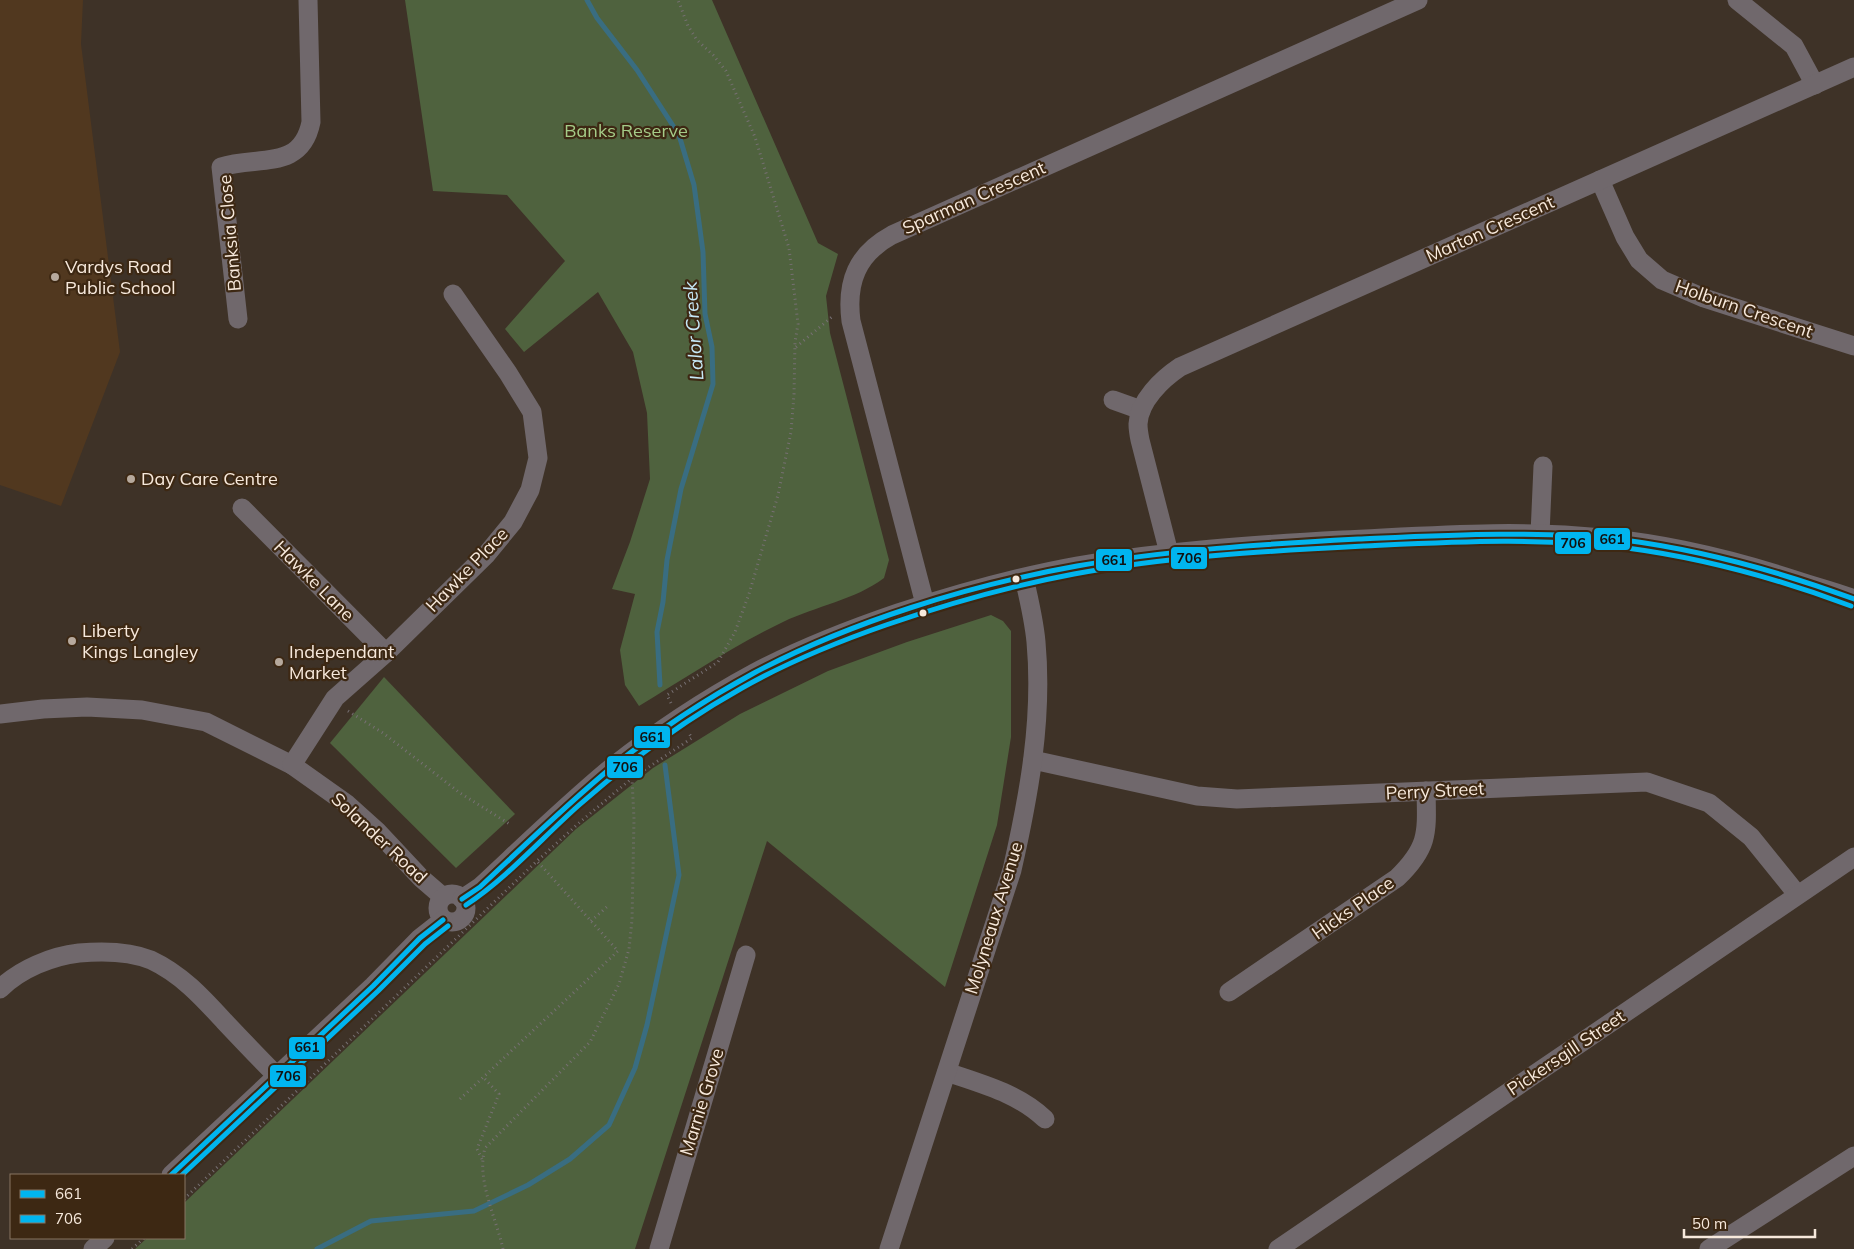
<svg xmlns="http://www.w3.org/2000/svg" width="1854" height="1249" font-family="Mulish,sans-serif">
  <rect width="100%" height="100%" fill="#3e3227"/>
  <!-- built -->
  <path fill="#51381f" d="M0,0H83L81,44L120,352L61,506L0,485Z"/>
  <!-- green -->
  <g fill="#4f623e">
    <path d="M405,0H712L818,243L838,254L826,296L830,333L889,560L884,578C855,600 816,606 783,622C733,646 687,677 639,706L625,685L620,650L635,594L612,589L630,542L650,479L647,413L633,352L598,292L524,352L505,329L565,261L507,195L433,191Z"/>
    <path d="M991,615L1003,621L1011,631V737L997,825L945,987L767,841L635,1249H135L147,1238H184V1203L576,829L653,768L740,714L828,671L907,642Z"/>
    <path d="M384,677L515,814L456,868L330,743Z"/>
  </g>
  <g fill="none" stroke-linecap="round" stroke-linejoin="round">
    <!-- stream -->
    <g stroke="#396d81" stroke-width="5">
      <path d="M587,0L597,18L637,70L679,135L694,185L703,252L705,314L712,347L713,384L681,489L667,560L663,602L657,632L660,685"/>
      <path d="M317,1249L371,1221L474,1211L528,1185L570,1159L609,1125L635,1068L647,1025L679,875L665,765"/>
    </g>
    <!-- path -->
    <g stroke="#777073" stroke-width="3" stroke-dasharray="1 4" stroke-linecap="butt">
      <path d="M796,347L833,316"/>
      <path d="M671,703L667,695L718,662L735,632L749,594L778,495L791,432L794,394L795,342L798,324L789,248L755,137L726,71L713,55L697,40L688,26L678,0"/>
      <path d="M348,711L383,733L460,793L511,825"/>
      <path d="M591,921L609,905"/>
      <path d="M460,1099L618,951L537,861"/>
      <path d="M482,1159L477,1149L499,1094L483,1077"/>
      <path d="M184,1199L537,861L580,822L631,779L692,738L688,732"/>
      <path d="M132,1249L144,1238"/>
      <path d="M503,1249C496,1217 476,1180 485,1148L590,1042L619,984L629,949L632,920L634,819L632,779"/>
    </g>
    <!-- minor -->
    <g stroke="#70686c" stroke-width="19">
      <path d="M1737,0L1794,46L1815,85"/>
      <path d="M1600,180L1625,237L1639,260L1662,280L1704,298L1854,346"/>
      <path d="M238,319L221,167C257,155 301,172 311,122L308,0"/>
      <path d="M1113,400L1141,410"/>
      <path d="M242,508L386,653"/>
      <path d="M1540,534L1543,466"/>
      <path d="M1169,553L1140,440C1139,435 1138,429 1138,424C1139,401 1162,379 1180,367L1854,67"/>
      <path d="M925,604L851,321C846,282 857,254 892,235L1418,0"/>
      <path d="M0,714L43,709L87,707L142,710L206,722L292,765L347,804L377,831L421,878L443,897"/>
      <path d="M1033,760L1197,796L1237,799L1647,782L1709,803L1751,837L1797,894"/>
      <path d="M292,765L335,698L386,653L486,555L513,522L530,490L538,458L532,412L508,373L453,294"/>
      <circle cx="452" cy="908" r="14"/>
      <path d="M462,899L480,887C523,847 566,805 612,767C656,732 704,700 754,673C800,649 848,630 898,613C956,594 1016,577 1077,566C1165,551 1254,545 1343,540C1429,536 1516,529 1602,538C1669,544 1734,560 1798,581C1816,587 1836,592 1854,599"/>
      <path d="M0,989C20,969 52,956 79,953C102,951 129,951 151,960C181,974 202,997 224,1021C241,1039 259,1058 277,1076"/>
      <path d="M1229,992L1397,878C1429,847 1427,833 1426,791"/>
      <path d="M947,1072C981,1084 1018,1093 1045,1119"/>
      <path d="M171,1175L373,986L420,938L443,920"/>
      <path d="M93,1249L105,1238"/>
      <path d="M659,1249L746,955"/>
      <path d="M889,1249L1012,870C1029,795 1043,719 1036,642C1034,620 1029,599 1024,578"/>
      <path d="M1278,1249L1854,857"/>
      <path d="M1709,1249L1854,1156"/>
    </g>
    <defs>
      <g id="bus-1">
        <path d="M462,899L480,887C523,847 566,805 612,767C656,732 704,700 754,673C850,622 970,585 1077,566C1169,550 1264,544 1358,539C1447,535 1535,530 1624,540C1701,550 1781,572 1854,599"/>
        <path d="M171,1175L373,986L420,938L443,920"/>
      </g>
      <g id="bus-2">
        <path d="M466,905C507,878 541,839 578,806C629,761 683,721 742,688C788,662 837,642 886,625C947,604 1010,586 1074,574C1170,556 1268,551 1365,546C1452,542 1540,537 1627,548C1703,558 1779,579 1851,606"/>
        <path d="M182,1175L378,991L425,944L448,926"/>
      </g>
    </defs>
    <!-- bus-1 casing -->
    <use href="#bus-1" stroke="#3d2813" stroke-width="9"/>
    <!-- bus-2 casing -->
    <use href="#bus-2" stroke="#3d2813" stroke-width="9"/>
    <!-- bus-1 -->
    <use href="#bus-1" stroke="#00b5ef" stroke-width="5"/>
    <!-- bus-2 -->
    <use href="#bus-2" stroke="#00b5ef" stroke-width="5"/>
  </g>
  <!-- markers -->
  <g fill="#b6a99d" stroke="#3d2813" stroke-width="2">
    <circle cx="55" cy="277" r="5"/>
    <circle cx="131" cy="479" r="5"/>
    <circle cx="72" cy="641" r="5"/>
    <circle cx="279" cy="662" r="5"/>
  </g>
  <g fill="#f7e9dc" stroke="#3d2813" stroke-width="2">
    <circle cx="1016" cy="579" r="4.5"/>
    <circle cx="923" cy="613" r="4.5"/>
  </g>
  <g text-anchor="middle" stroke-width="4.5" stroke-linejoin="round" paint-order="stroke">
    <!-- park labels -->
    <g font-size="18" fill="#a5cc88" stroke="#3d2813">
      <text x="626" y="137">Banks Reserve</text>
    </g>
    <!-- street labels -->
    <g font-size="18" fill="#f7e9dc" stroke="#3d2813">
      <text transform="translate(974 198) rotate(-24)" y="6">Sparman Crescent</text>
      <text transform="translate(1490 229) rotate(-24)" y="6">Marton Crescent</text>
      <text transform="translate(230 233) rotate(-95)" y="6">Banksia Close</text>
      <text transform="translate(1744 309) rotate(19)" y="6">Holburn Crescent</text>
      <text transform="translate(467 570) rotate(-46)" y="6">Hawke Place</text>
      <text transform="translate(314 581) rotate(45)" y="6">Hawke Lane</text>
      <text transform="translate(1435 791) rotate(-3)" y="6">Perry Street</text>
      <text transform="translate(379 838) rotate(43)" y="6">Solander Road</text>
      <text transform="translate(1353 908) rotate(-35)" y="6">Hicks Place</text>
      <text transform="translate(994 918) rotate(-73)" y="6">Molyneaux Avenue</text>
      <text transform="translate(1566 1053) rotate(-34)" y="6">Pickersgill Street</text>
      <text transform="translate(702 1102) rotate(-73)" y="6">Marnie Grove</text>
    </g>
    <!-- poi labels -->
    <g font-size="18" fill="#f7e9dc" stroke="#3d2813" text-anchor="start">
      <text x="65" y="273">Vardys Road<tspan x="65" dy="21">Public School</tspan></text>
      <text x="141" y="485">Day Care Centre</text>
      <text x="82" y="637">Liberty<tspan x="82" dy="21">Kings Langley</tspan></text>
      <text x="289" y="658">Independant<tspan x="289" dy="21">Market</tspan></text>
    </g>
    <!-- water labels -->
    <g font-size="19" font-style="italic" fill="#c6e8f7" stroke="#3d2813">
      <text transform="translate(693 331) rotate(-94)" y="7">Lalor Creek</text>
    </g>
  </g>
  <g stroke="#3d2813" stroke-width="2">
    <rect x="1593" y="527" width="38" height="24" rx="5" fill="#00b5ef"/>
    <rect x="1554" y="531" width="38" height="24" rx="5" fill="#00b5ef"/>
    <rect x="1170" y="546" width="38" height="24" rx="5" fill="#00b5ef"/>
    <rect x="1095" y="548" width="38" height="24" rx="5" fill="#00b5ef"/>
    <rect x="633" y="725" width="38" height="24" rx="5" fill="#00b5ef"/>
    <rect x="606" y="755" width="38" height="24" rx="5" fill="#00b5ef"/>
    <rect x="288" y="1036" width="38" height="24" rx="5" fill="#00b5ef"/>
    <rect x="269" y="1064" width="38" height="24" rx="5" fill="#00b5ef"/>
  </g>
  <g font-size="14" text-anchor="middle" font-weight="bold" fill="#111">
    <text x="1612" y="544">661</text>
    <text x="1573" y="548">706</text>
    <text x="1189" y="563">706</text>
    <text x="1114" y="565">661</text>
    <text x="652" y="742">661</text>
    <text x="625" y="772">706</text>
    <text x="307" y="1052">661</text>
    <text x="288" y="1081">706</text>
  </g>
  <!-- legend -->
  <rect x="10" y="1174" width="175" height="65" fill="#3d2813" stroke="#877563"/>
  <rect x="20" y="1190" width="25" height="8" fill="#00b5ef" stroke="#877563"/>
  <text x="55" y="1199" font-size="15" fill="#f7e9dc">661</text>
  <rect x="20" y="1215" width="25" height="8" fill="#00b5ef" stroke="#877563"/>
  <text x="55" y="1224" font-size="15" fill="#f7e9dc">706</text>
  <!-- scale -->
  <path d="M1684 1229v8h131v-8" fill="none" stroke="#f7e9dc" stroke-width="2.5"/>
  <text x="1692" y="1229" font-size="15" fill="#f7e9dc" stroke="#3d2813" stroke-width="4" paint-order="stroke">50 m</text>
</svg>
